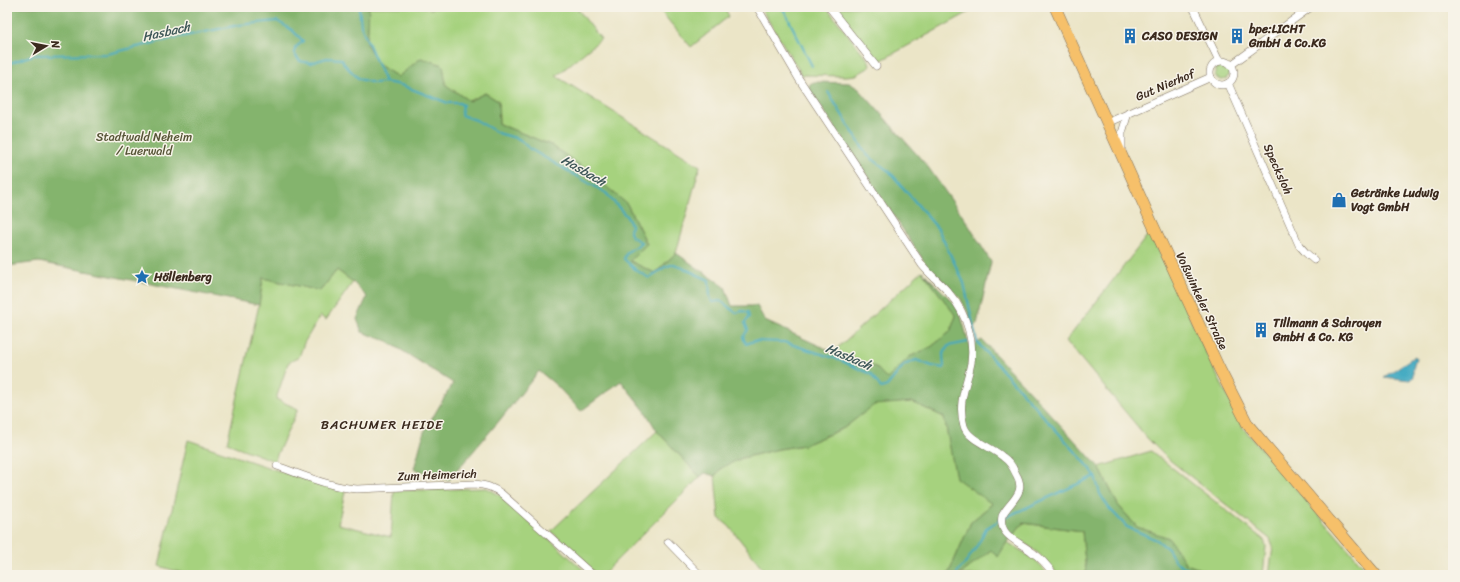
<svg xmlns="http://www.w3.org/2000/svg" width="1460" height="582" font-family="Sriracha,sans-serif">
  <rect width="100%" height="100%" fill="#f7f3e8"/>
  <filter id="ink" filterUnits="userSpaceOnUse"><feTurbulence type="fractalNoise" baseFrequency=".025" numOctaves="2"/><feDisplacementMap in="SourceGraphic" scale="8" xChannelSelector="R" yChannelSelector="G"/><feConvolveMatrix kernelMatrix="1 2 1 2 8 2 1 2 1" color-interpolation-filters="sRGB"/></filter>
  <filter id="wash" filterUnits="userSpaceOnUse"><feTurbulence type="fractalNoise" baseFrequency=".012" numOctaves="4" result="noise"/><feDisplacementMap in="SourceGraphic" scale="16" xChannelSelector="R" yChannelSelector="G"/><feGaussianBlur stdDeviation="0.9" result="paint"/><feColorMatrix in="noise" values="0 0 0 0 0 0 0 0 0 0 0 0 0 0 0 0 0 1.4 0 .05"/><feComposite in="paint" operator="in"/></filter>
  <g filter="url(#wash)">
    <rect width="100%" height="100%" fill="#ebe5c7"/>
    <!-- green -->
    <g fill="#a6d27e" stroke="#707e4e">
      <path d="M369,7H422L430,9L445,7H576L601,39L556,76L700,166L676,253L655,273L630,261L647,244L627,204L551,145L499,124L498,101L485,93L469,101L445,85L443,65L421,58L398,77L379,65L367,45Z"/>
      <path d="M657,7H724L729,16L691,47Z"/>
      <path d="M767,7H826L869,61L870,67L856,75L846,76L802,75L762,10Z"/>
      <path d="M833,7H972L973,10L880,61L875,59Z"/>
      <circle cx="1222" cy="73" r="7"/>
      <path d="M1150,232L1211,363L1244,429L1371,575H1269L1273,547L1270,539L1167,458L1148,439L1066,341Z"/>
      <path d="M337,270L353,282L326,320L320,316L304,343L299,357L288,363L276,399L298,409L274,461L227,443L259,305L263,278L320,291Z"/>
      <path d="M922,271L956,316L950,332L931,347L909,357L887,380L833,352Z"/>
      <path d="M912,402L944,417L956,477L992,504L971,522L948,575H768L729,526L719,518L715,476L721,468L742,458L779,449L804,445L844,428L874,404Z"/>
      <path d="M657,431L700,477L602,575H597L551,531Z"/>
      <path d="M188,440L273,469L345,492L338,524L391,537L394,491L487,488L503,497L589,575H189L159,566Z"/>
      <path d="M1151,451L1264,540L1266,546L1263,575H1216L1186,564L1169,538L1137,527L1118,505L1099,467Z"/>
      <path d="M1023,523L1082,531L1086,572L1083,575H1058C1046,558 1031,546 1012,536Z"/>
      <path d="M1007,542L1036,560L1048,575H960L991,550L998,556Z"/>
    </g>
    <!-- forest -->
    <g fill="#84b46d" stroke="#606f46">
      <path d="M7,7H369L367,45L379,65L398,77L421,58L443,65L446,85L469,101L485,93L498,101L499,124L551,145L587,170L627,204L647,244L630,261L655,273L676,253L725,287L732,306H757L765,321L833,352L876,367L887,379L909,357L931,347L950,332L956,316L922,271L954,303L961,316L970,347L982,340L1099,467L1118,505L1137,527L1169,538L1186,564L1216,575H1092L1086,572L1082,531L1023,523L1007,542L998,557L991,550L960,575H948L971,522L992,504L956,478L944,417L912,402L874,405L844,428L804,445L779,449L742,458L721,468L715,476L705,473L700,477L657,431L645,411L621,381L581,411L556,385L539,371L499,421L449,480L414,469L424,432L453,383L387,341L362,332L357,319L367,297L353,282L337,270L320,291L263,278L259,305L39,262L7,266Z"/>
      <path d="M814,82L849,83L859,89L928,167L968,224L991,262L977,324L972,328L968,313L960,298L928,267L809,89L810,84Z"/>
    </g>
    <!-- water -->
    <path fill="#41a9c1" stroke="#3e6a70" d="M1415,356L1416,358L1413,369V377L1410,380L1384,377Z"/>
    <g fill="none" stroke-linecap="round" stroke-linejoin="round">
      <!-- stream -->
      <g stroke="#41a9c1" stroke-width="2">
        <path d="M359,7L361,26L385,82"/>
        <path d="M781,7L785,12L812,66"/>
        <path d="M7,64L33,55L107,54L175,38L239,25L277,21L292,30L303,41L295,48V55L300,61L310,63L327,58L342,59L344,64L359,79L374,83L385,82L401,85L448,103H459L463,105L461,115L476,120L498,133L519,139L530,149L606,193L627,217L631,225L630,232L632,237L641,242L637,246L627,252L624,259L636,270L649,278L665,267L674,264L709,280L710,297L712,302L721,301L736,313L742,311L748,312L749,317L745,323L748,330L743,337L746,344L754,341L784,342L837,359L871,374L881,388L887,386L904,365L916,360L932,366L944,368L943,355L948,346L968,342"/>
        <path d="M828,92L867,155L890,172L938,229L964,283L977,342L1090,468L1095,476L1100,494L1109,508L1127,527L1157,540L1168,549L1175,561L1197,575"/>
        <path d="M1004,518L1095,476"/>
        <path d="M957,573C969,559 979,546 986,528L1000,520"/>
      </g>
    </g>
  </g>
  <g filter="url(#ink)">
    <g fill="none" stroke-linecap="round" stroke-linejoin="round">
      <defs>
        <g id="minor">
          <path d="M757,7L799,79L922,265C930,275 941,283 949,293C967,314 977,345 969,372C964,390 958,407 964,426C968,440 992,447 1003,457C1009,461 1013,467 1016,474C1019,479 1021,485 1019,491C1016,500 1006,507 1002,516C998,536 1020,542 1032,552C1041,558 1048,566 1054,575"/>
          <path d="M829,7L876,66"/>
          <path d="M1193,7L1219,61"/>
          <circle cx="1222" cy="73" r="12"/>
          <path d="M1231,65L1311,7"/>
          <path d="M1228,83L1299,245L1306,253L1314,260"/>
          <path d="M1107,123L1211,77"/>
          <path d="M1122,151V133L1128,113"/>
          <path d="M277,466C303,475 329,487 357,489L474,484C486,485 493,487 502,494L593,575"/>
          <path d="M668,542L700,575"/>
        </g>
        <path id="primary" d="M1055,7L1152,223L1219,368L1248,425L1376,575"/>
      </defs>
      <!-- minor casing -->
      <use href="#minor" stroke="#796b59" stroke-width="8"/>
      <!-- primary casing -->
      <use href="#primary" stroke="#796b59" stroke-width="12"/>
      <!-- minor -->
      <use href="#minor" stroke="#fff" stroke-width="7"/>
      <!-- primary -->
      <use href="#primary" stroke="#f6c06b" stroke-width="11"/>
    </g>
  </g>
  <!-- icons -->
  <defs>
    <symbol id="building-bare" viewBox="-9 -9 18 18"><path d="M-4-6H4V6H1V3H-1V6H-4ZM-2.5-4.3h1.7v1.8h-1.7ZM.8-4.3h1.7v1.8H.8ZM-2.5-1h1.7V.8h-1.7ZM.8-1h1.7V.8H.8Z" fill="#1f6fb2" stroke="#f7f3e8" stroke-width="2.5" paint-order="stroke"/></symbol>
    <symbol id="shop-bare" viewBox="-9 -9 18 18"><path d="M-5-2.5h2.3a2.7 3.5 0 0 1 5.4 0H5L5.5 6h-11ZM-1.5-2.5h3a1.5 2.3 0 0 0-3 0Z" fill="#1f6fb2" stroke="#f7f3e8" stroke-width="2.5" paint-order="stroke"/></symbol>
    <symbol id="sight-bare" viewBox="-9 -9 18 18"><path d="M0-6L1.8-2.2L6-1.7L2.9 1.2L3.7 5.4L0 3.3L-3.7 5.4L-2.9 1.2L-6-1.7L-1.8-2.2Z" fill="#1f6fb2" stroke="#f7f3e8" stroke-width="2.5" paint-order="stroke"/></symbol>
  </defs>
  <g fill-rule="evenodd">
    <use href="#building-bare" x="1119" y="25" width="22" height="22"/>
    <use href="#building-bare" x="1226" y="25" width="22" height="22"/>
    <use href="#shop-bare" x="1328" y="189" width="22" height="22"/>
    <use href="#sight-bare" x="131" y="266" width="22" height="22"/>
    <use href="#building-bare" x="1250" y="319" width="22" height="22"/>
  </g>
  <g text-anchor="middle" stroke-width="3" stroke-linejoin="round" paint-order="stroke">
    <!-- poi labels -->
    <g font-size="12" font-weight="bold" fill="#3b2a1e" stroke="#f7f3e8" text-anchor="start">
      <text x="1249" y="33">bpe:LICHT<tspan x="1249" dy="14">GmbH &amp; Co.KG</tspan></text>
      <text x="1142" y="40">CASO DESIGN</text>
      <text x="1351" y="197">Getränke Ludwig<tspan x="1351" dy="14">Vogt GmbH</tspan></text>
      <text x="154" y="281">Höllenberg</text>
      <text x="1273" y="327">Tillmann &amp; Schroyen<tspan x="1273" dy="14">GmbH &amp; Co. KG</tspan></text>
    </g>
    <!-- street labels -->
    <g font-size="12" fill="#3b2a1e" stroke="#f7f3e8">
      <text transform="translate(1165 85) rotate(-23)" y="4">Gut Nierhof</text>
      <text transform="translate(1278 169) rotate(66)" y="4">Specksloh</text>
      <text transform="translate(1202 301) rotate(65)" y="4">Voßwinkeler Straße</text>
      <text transform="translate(437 475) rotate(-2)" y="4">Zum Heimerich</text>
    </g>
    <!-- park labels -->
    <g font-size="12" fill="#565436" stroke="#f7f3e8">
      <text x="144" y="141">Stadtwald Neheim<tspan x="144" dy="14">/ Luerwald</tspan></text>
    </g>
    <!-- water labels -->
    <g font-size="13" font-style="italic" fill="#3d5657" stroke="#f7f3e8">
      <text transform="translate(166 31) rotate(-13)" y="5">Hasbach</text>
      <text transform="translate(584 170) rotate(30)" y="5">Hasbach</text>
      <text transform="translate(849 356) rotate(23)" y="5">Hasbach</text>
    </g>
    <!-- neighbourhood labels -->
    <g font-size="13" letter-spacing="1" fill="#3b2a1e" stroke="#f7f3e8">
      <text x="382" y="429">BACHUMER HEIDE</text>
    </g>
  </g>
  <!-- margin -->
  <rect width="1460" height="582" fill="none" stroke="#f7f3e8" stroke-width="24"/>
  <!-- north arrow -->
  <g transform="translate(46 46) rotate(80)" stroke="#f7f3e8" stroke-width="3" paint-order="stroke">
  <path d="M0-3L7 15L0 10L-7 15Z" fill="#3b2a1e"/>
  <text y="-6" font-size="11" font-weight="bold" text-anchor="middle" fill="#3b2a1e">N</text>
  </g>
</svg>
